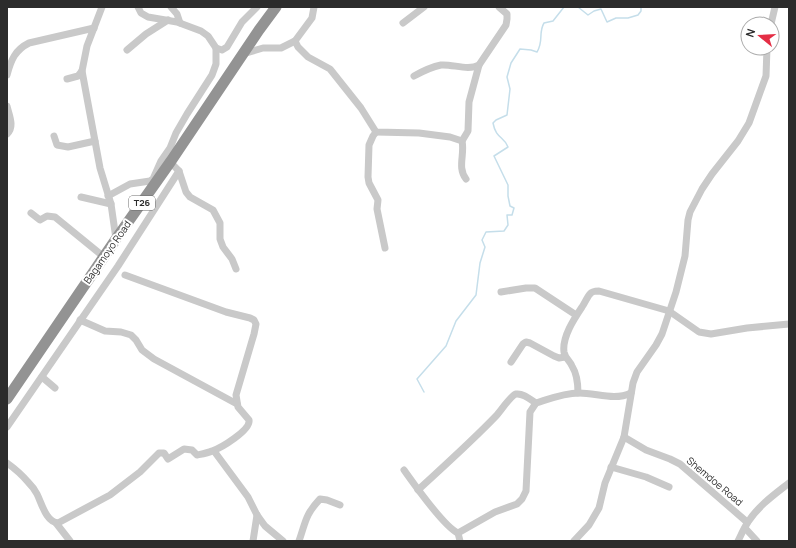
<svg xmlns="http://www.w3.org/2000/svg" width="796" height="548" font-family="Manrope,sans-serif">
  <rect width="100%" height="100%" fill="#fff"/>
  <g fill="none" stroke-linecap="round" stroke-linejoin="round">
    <!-- stream -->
    <g stroke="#c5deea" stroke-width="1.5">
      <path d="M578,7L588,15L594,11L601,9L607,22L616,18H628L638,15L641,11V7"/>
      <path d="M424,392L417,379L446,346L456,321L476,295L480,263L485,247L482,240L486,232L504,231L508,225L507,215H512L514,208L510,206L508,196V185L494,156L508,147C504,136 496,139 493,123L496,120L507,115L510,89L507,77L511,63L520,49L531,50L537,52C544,41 538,33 544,23L553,21L564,7"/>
    </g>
    <!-- minor -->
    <g stroke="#c9c9c9" stroke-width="7">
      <path d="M138,7L141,13L148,17L177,22L201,31L208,36L216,48L222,50L227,47L242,22L257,7"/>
      <path d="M171,7L177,14L180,23"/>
      <path d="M403,23L424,7"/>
      <path d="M771,24L775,7"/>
      <path d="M295,41L298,47L308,57L330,69L361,108L376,132L419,133L450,137L462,141C465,155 457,167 466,179"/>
      <path d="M127,50L146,34L168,20"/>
      <path d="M243,54L263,48H281L295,41L312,18L314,7"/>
      <path d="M82,71L100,168L111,204L116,239"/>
      <path d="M7,75C11,60 15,50 29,43L94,28"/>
      <path d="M414,76C423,71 431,67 441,65C453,64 468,71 479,65L506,25L507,19V14L499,7"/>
      <path d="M67,79L78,76L82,71L87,46L102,7"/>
      <path d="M7,106C9,115 15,127 7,134"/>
      <path d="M376,132L373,136L369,145L368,177L369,183L378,200L377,209L385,248"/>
      <path d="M54,136L57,145L68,147L95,141"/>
      <path d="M462,141L468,131L469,102L479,65"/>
      <path d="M170,162L179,171L186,192L190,197L213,210L220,223V239L223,247L232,259L236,269"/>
      <path d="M108,196L130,184L150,181L153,179L161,161L170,148L176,133L187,114L212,75L216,64V48"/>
      <path d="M81,197L111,204"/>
      <path d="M31,213L40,220L47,216L55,217L104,257"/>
      <path d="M501,292L526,288H535L576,315"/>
      <path d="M80,320L105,331L121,332L131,335L136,340L142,350L154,359L237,404"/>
      <path d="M511,362L523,344L526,342L530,343L554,356L559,358L565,357"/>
      <path d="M42,377L55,388"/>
      <path d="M578,393C578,384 577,374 572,366C570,361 565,358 564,352C562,337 574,319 582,307C585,303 587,297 590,294C592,291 596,291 599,291L669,311L699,332L711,334L747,328L789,324"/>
      <path d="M7,427L118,266L179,171"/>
      <path d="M624,437L646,450L670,459L680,464L747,522"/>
      <path d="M214,451L248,497L257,515L265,526L283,541"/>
      <path d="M7,463C14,468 22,475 28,482C31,485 35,490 37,494C42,504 46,522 58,523L110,495L140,472L159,453H164L168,459L184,449L192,450L197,455C202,454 208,453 212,451C221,448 251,430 249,420L238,407L236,395L254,334L256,324L254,320L250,318L226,312L125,275"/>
      <path d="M611,467L646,477L669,487"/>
      <path d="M404,470C414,484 444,527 458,533L495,512L517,504L522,499L526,491L530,412L536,403C549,399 564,393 579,393C597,393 614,401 631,393"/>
      <path d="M418,490C444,466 471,442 496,416C500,412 511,395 516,394C523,393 530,399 536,403"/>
      <path d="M56,523L70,541"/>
      <path d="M745,528L757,541"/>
      <path d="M458,533L460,541"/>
      <path d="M253,541L257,515"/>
      <path d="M299,541C306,521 305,515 320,499L327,500L340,505"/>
      <path d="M574,541L589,525L599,508L605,483L624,437L633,383L637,372L656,345L662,334L676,292L685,256L688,220L690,212L702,189L712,174L738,141L749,123L766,76L767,48"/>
      <path d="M738,541C741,535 744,528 748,522C758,506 775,494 789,483"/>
    </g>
    <!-- highway -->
    <path stroke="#939393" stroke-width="11" d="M7,399L116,239L171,161L259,30L276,7"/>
  </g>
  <g text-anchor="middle" stroke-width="4" stroke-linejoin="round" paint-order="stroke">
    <!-- shield labels -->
    <rect fill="#fff" stroke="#6b6b6b" stroke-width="1" x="129" y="196" width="26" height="14" rx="3"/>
    <g font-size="9" font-weight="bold" fill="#2c2c2c">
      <text x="142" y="206">T26</text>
    </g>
    <!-- street labels -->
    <g font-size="10" fill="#2c2c2c" stroke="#fff">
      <text transform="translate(107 252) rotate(-55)" y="4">Bagamoyo Road</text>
      <text transform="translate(715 481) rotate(40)" y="4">Shemdoe Road</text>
    </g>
  </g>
  <!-- border -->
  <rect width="796" height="548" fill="none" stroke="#2c2c2c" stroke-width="16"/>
  <!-- north arrow -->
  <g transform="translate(760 36) rotate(288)"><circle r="19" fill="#ffffff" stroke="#ababab"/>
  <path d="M0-3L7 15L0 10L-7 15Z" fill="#e42e45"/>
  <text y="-6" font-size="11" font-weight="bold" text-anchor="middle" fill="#2c2c2c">N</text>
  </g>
</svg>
